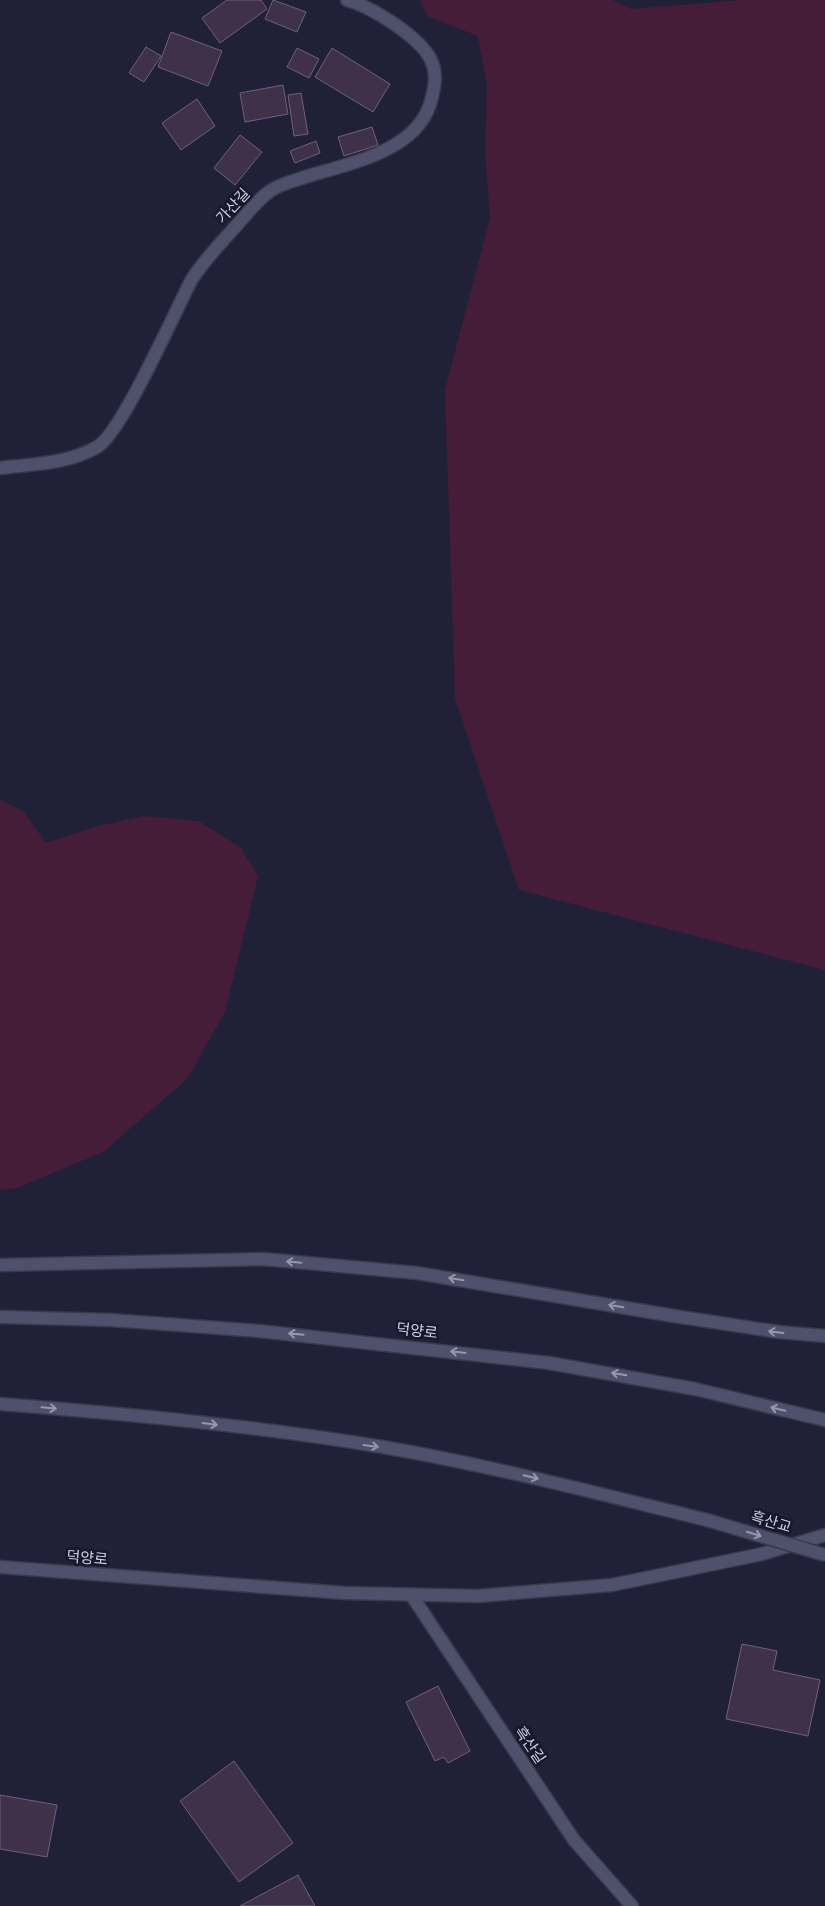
<svg xmlns="http://www.w3.org/2000/svg" width="825" height="1906" font-family="Rubik,'Noto Sans KR',sans-serif">
  <rect width="100%" height="100%" fill="#202038"/>
  <!-- green -->
  <g fill="#461d39">
    <path d="M420,0H612L631,9L742,0H825V970L519,890L455,698L445,390L490,218L485,152L487,84L478,36L427,16Z"/>
    <path d="M0,800L23,811L46,843L95,827L143,816L199,821L241,848L258,876L225,1012L187,1079L103,1152L17,1188L0,1190Z"/>
  </g>
  <!-- building -->
  <g fill="#3f3149" stroke="#70617b">
    <path d="M227,0H261L267,9L220,43L202,18Z"/>
    <path d="M273,0L306,12L297,32L265,19Z"/>
    <path d="M171,32L222,51L208,86L158,67Z"/>
    <path d="M146,47L161,56L144,82L129,73Z"/>
    <path d="M297,48L319,59L309,78L287,67Z"/>
    <path d="M332,48L390,84L373,112L315,77Z"/>
    <path d="M283,85L288,114L245,122L240,93Z"/>
    <path d="M301,93L308,134L294,136L288,95Z"/>
    <path d="M197,99L215,126L181,150L162,123Z"/>
    <path d="M372,127L378,145L344,156L338,137Z"/>
    <path d="M240,135L262,152L235,185L214,168Z"/>
    <path d="M316,141L320,153L295,163L290,151Z"/>
    <path d="M742,1644L777,1651L773,1670L820,1680L808,1736L726,1719Z"/>
    <path d="M438,1686L470,1751L448,1763L444,1757L435,1761L406,1702Z"/>
    <path d="M234,1761L293,1843L239,1882L180,1801Z"/>
    <path d="M0,1795L57,1805L47,1857L0,1849Z"/>
    <path d="M298,1875L315,1906H240Z"/>
  </g>
  <g fill="none" stroke-linecap="round" stroke-linejoin="round">
    <defs>
      <g id="lane">
        <path d="M0,468C32,464 68,464 97,447C122,433 175,311 192,279C207,256 226,238 243,218C251,209 260,198 270,191C280,184 294,181 305,177C350,163 421,151 432,97C435,85 437,73 431,60C420,37 372,7 347,0"/>
        <path d="M412,1596L574,1840L632,1906"/>
      </g>
      <g id="secondary">
        <path d="M0,1265L263,1259L417,1273L674,1316L779,1332L825,1336"/>
        <path d="M0,1317L111,1320L259,1331L549,1363L695,1389L825,1420"/>
        <path d="M0,1404C128,1414 256,1426 383,1447C493,1466 600,1494 707,1520"/>
        <path d="M0,1567L345,1593L478,1596L612,1585L762,1554L825,1535"/>
      </g>
    </defs>
    <!-- lane casing -->
    <use href="#lane" stroke="#39394d" stroke-width="15"/>
    <!-- secondary casing -->
    <use href="#secondary" stroke="#39394d" stroke-width="15"/>
    <!-- lane -->
    <use href="#lane" stroke="#4f516c" stroke-width="12"/>
    <!-- secondary -->
    <use href="#secondary" stroke="#4f516c" stroke-width="12"/>
    <defs>
      <path id="secondary-bridge" d="M707,1520L825,1555"/>
    </defs>
    <!-- secondary-bridge casing -->
    <use href="#secondary-bridge" stroke="#39394d" stroke-width="15" stroke-linecap="butt"/>
    <!-- secondary-bridge -->
    <use href="#secondary-bridge" stroke="#4f516c" stroke-width="12"/>
  </g>
  <!-- one-way arrows -->
  <defs><path id="oneway-shaft" d="M-6 0H5M1.5-3L5.5 0L1.5 3" fill="none" stroke-width="1.6" stroke-linecap="round" stroke-linejoin="round" transform="scale(1.25)"/></defs>
  <g stroke="#9597ac">
    <use href="#oneway-shaft" transform="translate(294 1262) rotate(-175)"/>
    <use href="#oneway-shaft" transform="translate(456 1279) rotate(-170)"/>
    <use href="#oneway-shaft" transform="translate(616 1306) rotate(-170)"/>
    <use href="#oneway-shaft" transform="translate(776 1332) rotate(-173)"/>
    <use href="#oneway-shaft" transform="translate(296 1334) rotate(-174)"/>
    <use href="#oneway-shaft" transform="translate(458 1352) rotate(-173)"/>
    <use href="#oneway-shaft" transform="translate(619 1374) rotate(-170)"/>
    <use href="#oneway-shaft" transform="translate(49 1408) rotate(5)"/>
    <use href="#oneway-shaft" transform="translate(778 1409) rotate(-167)"/>
    <use href="#oneway-shaft" transform="translate(210 1424) rotate(7)"/>
    <use href="#oneway-shaft" transform="translate(371 1446) rotate(8)"/>
    <use href="#oneway-shaft" transform="translate(531 1477) rotate(14)"/>
    <use href="#oneway-shaft" transform="translate(754 1534) rotate(17)"/>
  </g>
  <g text-anchor="middle" stroke-width="5" stroke-linejoin="round" paint-order="stroke">
    <!-- street labels -->
    <g font-size="15" fill="#cfd0e0" stroke="#17172e">
      <text transform="translate(233 206) rotate(-47)" y="5">가산길</text>
      <text transform="translate(417 1331) rotate(7)" y="5">덕양로</text>
      <text transform="translate(771 1522) rotate(17)" y="5">흑산교</text>
      <text transform="translate(87 1558) rotate(5)" y="5">덕양로</text>
      <text transform="translate(530 1745) rotate(56)" y="5">흑산길</text>
    </g>
  </g>
</svg>
